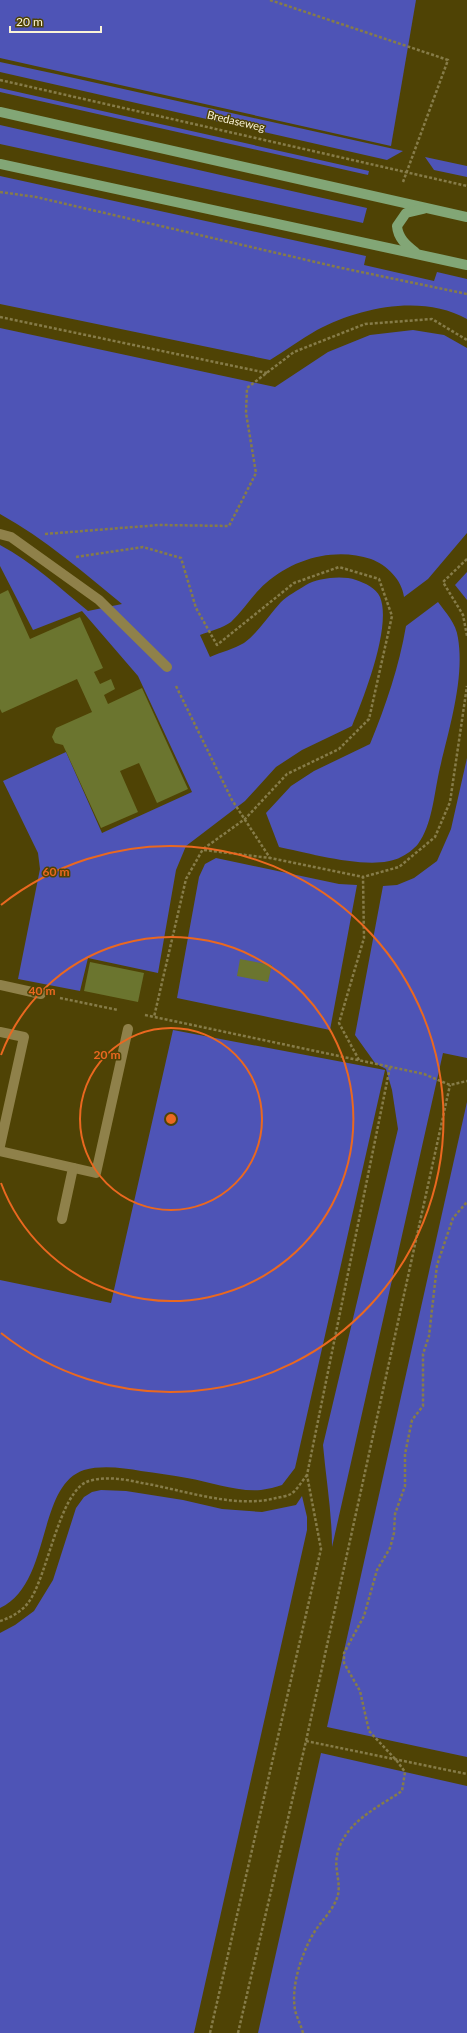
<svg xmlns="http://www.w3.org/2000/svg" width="467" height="2033" font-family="Lato,sans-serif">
  <rect width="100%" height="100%" fill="#4f4305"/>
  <!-- green -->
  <g fill="#4e54b6">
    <path d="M0,0H416L391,146L0,58Z"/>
    <path d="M0,62L56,74L403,151L387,160L0,72Z"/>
    <path d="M0,88L369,171L368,175L0,92Z"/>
    <path d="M0,125L367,208L363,223L0,144Z"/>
    <path d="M425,157L467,166V177L434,170Z"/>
    <path d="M0,176L366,256L364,265L434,281L437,272L467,279V319C423,294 360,307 317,330C301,339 285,351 270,360L0,304Z"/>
    <path d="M0,328L275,387L328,352L370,335L413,330L444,335L467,348V533L428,579L404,597C402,580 387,565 371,559C336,547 294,558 266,583C253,594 244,610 231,622C223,628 210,631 200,635L210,657C221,652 234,649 244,643C258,633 269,615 281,602C287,596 298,590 306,585C318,578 342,575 356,580C365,583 376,588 380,597C392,626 364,697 352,726L302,750L276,767L245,801L186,846L176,870L158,973L88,958L80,991L18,979L40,869L38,853L3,781L66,752L102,833L192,792L138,676L82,611L33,630L0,566V545C32,562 60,588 88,611L122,604C83,572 45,539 0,514Z"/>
    <path d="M467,572V600L455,585Z"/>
    <path d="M438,602C446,613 456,623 458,638C465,680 448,732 439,772C434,795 432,825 418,844C414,849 406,855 401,857C374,872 309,853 279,847L266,813L291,786L314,771L370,744C386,705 399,667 406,626Z"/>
    <path d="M467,758V1058L443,1053L332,1547C332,1513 326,1479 323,1445L398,1129L392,1090L386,1069L375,1063L355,1035L383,886L397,885L414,878L437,861L451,829Z"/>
    <path d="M216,858L339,884L357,885L330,1030L177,998L199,877L205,864Z"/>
    <path d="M173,1030L385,1070L295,1468L282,1485C276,1487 268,1489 261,1490C236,1492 211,1482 187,1478C172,1475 156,1473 141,1471C124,1468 102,1465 84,1470C36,1486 52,1584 0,1608V1280L111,1303Z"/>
    <path d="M467,1102V1757L327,1727Z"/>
    <path d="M101,1490L126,1491L183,1500L222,1509L262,1512L296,1505L302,1496L307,1517V1530L194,2033H0V1633L15,1625L34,1611L53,1580L76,1508L84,1497L92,1492Z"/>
    <path d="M321,1753L467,1786V2033H258Z"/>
  </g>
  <!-- building -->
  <g fill="#6b752f">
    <path d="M8,590L30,639L80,617L103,668L94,672L100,684L111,679L115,689L104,695L108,704L142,688L188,789L157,803L139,763L120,771L138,812L101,828L63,745L55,743L52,737L56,728L92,712L77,679L2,713L0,709V594Z"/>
    <path d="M240,959L272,965L268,982L237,976Z"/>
    <path d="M90,962L144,973L138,1002L84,991Z"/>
  </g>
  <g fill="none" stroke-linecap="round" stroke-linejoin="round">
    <!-- path -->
    <g stroke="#867c49" stroke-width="2.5" stroke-dasharray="3 2" stroke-linecap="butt">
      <path d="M270,0L448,60L403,182"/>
      <path d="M0,80L467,186"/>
      <path d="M0,192L36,197L337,267L467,294"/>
      <path d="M0,317L267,373"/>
      <path d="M45,534L159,525L229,526L256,473L246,413L247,388L294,352L365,324L432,319L467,340"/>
      <path d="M76,557L143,547L181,558L196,608L217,645L294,583L339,567L379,579L392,616L369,719L339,749L287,774L245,819L203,849L186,879L154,1017"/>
      <path d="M467,559L443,582L463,615L467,636"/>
      <path d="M176,686L232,800L270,858L363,877"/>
      <path d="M204,850L270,858"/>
      <path d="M60,998L118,1010"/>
      <path d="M145,1015L424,1074L450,1085L467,1081"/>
      <path d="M359,1060L339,1023L364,938L363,877L399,867L435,837L450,802L467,686"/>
      <path d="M0,1621C10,1618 21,1612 28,1603C48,1577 59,1490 89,1481C106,1476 124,1479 142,1483C184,1490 235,1509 276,1498C281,1497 287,1496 291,1494C297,1490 302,1481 307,1475"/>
      <path d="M306,1741L467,1774"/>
      <path d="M210,2033L321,1549L307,1475L390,1067"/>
      <path d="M238,2033L306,1741L450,1085"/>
      <path d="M303,2033C301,2025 297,2018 295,2010C291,1986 301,1956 312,1936C319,1923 332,1912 337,1898C342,1885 334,1869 337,1856C343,1823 377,1808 402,1791L405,1772L397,1761L369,1731L360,1691L344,1663V1653L364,1616L377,1570L390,1548L394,1533L395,1514L405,1486V1454L412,1420L423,1406V1354L429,1336L437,1265L453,1218L467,1202"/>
    </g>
    <!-- minor -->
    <g stroke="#8f814a" stroke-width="10">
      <path d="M0,534L11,537L99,600L167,667"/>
      <path d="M0,985L41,994"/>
      <path d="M0,1032L24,1037L0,1146"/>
      <path d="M0,1151L96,1173L128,1029"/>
      <path d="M62,1219L73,1168"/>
    </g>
    <!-- major -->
    <g stroke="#82a676" stroke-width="10">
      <path d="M0,112L467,217"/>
      <path d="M0,164L467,265"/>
      <path d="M415,252C406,245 398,238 397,226L406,213L423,209"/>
    </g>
  </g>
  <!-- distance rings -->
  <g fill="none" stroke="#ea6820" stroke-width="2">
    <circle cx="171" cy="1119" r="91"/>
    <path d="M1 1055A182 182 0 1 1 1 1183"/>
    <path d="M1 905A273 273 0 1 1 1 1333"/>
  </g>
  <g text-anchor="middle" stroke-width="3" stroke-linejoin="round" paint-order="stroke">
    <!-- street labels -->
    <g font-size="11" fill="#faf3d7" stroke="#4f4305">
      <text transform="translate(236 121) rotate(13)" y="4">Bredaseweg</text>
    </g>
  </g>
  <circle cx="171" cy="1119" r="6" fill="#ea6820" stroke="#4f4305" stroke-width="2"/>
  <g font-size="12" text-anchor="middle" font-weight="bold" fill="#ea6820" stroke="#4f4305" stroke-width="3" stroke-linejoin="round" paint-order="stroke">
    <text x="56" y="876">60 m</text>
    <text x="42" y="995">40 m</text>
    <text x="107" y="1059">20 m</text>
  </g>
  <!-- scale -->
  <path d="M10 26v6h91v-6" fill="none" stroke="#faf3d7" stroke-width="2"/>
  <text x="16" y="26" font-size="12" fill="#faf3d7" stroke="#4f4305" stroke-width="3" paint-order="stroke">20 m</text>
</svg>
